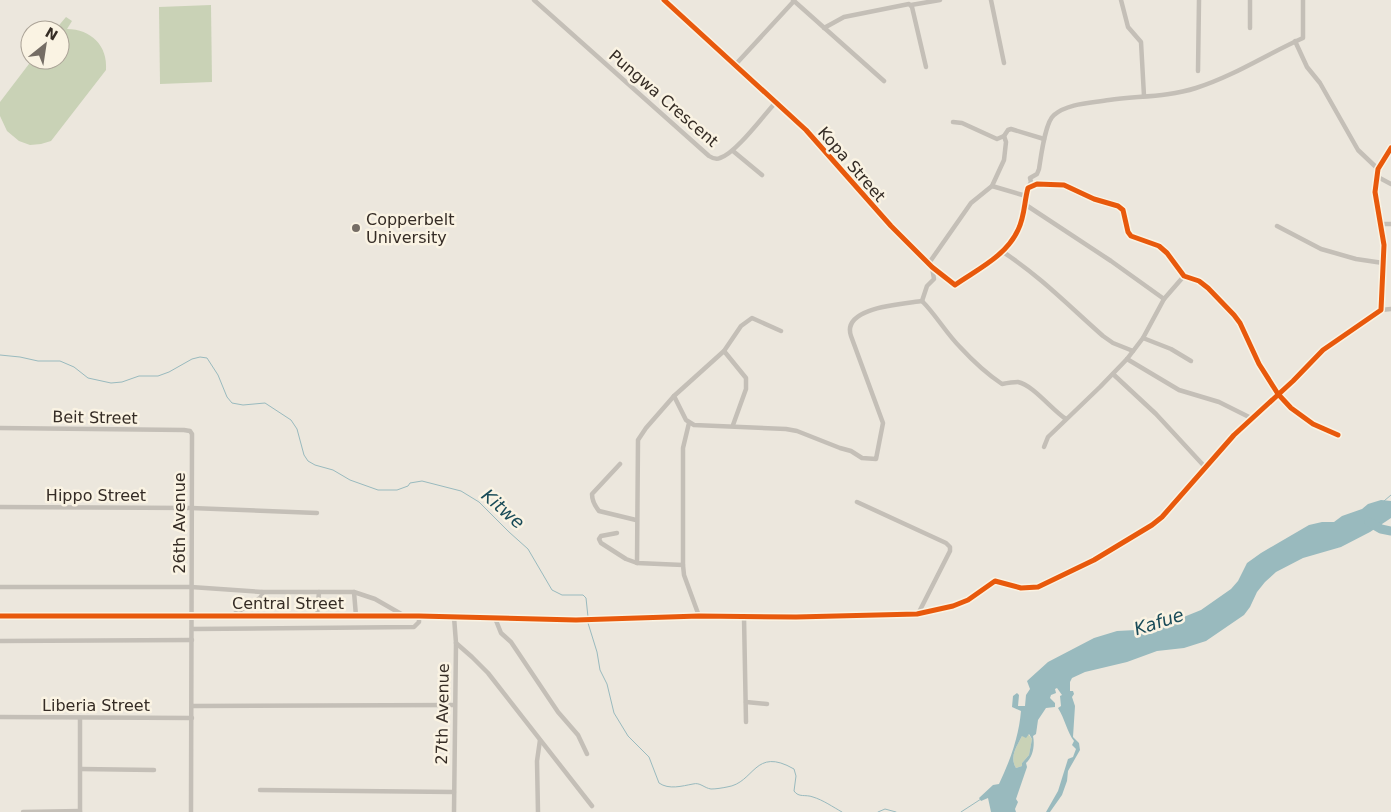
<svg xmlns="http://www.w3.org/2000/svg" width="1391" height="812" font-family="'DejaVu Sans',sans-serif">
  <rect width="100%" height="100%" fill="#ece7dd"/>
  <!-- green -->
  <g fill="#c9d2b6">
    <path d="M211,5L212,82L160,84L159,7Z"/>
    <path d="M66,17L72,21L67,29C91,29 108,46 106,70L51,141L41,144L30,145L19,141L7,131L0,116V102L32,60H60V30H55Z"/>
    <path d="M1028,734L1032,739L1029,755L1022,763V766L1016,768C1009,757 1017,746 1022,736Z"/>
  </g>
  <!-- water -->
  <path fill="#99babe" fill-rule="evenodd" d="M1381,500L1391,501V518L1370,532L1341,547L1303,558L1276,572L1265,582L1257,592L1250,607L1244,615L1206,641L1184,648L1157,651L1127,662L1085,672L1072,678L1070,682V691H1073L1074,694L1072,697L1075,706L1073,737L1079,743L1080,750L1068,771L1067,781L1062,795L1050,812H1046L1058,791L1068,759L1073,757L1076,749L1072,745L1074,741C1067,732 1065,719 1058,708L1061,706L1060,696L1062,695L1057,688L1055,689L1056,693L1051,695L1050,698L1055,703V707L1046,708L1038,720L1036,734L1033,736C1035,745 1033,757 1026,763L1027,767L1016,799L1018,802L1015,809L1016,812H991L988,798L981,801L979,798L993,785L999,784C1010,761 1019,736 1021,711L1012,707L1013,696L1017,693L1019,695L1018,706H1025L1026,695L1030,689L1027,681L1048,662L1094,638L1117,631L1136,630L1169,623L1201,610L1231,589L1238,581L1247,563L1261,553L1309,525L1322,522H1334L1342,516L1362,509L1368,504ZM1029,734L1032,739L1029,755L1022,763V766L1016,768C1009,757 1017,746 1022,736L1026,738Z"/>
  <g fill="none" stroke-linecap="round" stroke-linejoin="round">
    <!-- stream -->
    <g stroke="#99babe" stroke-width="1">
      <path d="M0,355L20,357L38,361H60L74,367L88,378L111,383L122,382L139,376H158L169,372L192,359L200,357L207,358L218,375L227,397L232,403L243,405L265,403L291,420L297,429L304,455L308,461L315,465L333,470L350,480L378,490H397L408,486L410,483L422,481L461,491L479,502L509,532L528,549L552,590L562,595H583L586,598L588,617"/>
      <path d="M1384,501L1391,495"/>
      <path d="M588,623L597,652L600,670L607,684L614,713L628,736L649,757L659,783C669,790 682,786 693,784C700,782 704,788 711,789C716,789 722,788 727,787C755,783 754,746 794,769L796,776L794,791C799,798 805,794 813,797C823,800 833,807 842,812"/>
      <path d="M878,812L885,809L896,812"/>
      <path d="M961,812L981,799"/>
    </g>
    <!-- river -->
    <path stroke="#99babe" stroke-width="9" d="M1369,522L1381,529L1391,531"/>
    <!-- street -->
    <g stroke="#c4bfb7" stroke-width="4.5">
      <path d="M534,0L709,156C712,158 716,160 720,158C736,153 763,116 776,102"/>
      <path d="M664,0L806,130L891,226L932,267L955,285C978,269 1006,256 1018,230C1025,216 1024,202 1028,188L1037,184L1064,185L1094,199L1118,206L1123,210L1128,232L1131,236L1159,246L1167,253L1184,276L1199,281L1208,288L1234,315L1240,323L1259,364L1278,394L1291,408L1313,424L1338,435"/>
      <path d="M793,0L884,81"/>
      <path d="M991,0L1004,63"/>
      <path d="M1121,0L1128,27L1141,42L1144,96"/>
      <path d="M911,5L940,0"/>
      <path d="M824,28L844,17L909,4L912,7L926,67"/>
      <path d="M1250,28V0"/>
      <path d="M1295,41L1307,67L1320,83L1358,150L1378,169"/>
      <path d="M736,64L794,1"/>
      <path d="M1198,71L1199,0"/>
      <path d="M1004,136L1008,130L1011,129L1044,139"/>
      <path d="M733,151L762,175"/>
      <path d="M1376,176L1391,184"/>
      <path d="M992,186L1026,196"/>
      <path d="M1029,186L1031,182L1030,178L1037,174L1039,169C1041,157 1045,122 1054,115C1068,103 1092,103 1109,100C1138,96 1168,97 1196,88C1234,76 1267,54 1303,38V0"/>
      <path d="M1026,205L1111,261L1164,299"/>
      <path d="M1381,224H1391"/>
      <path d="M1277,226L1321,249L1356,259L1383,263"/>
      <path d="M1003,252C1040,276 1070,307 1103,336L1113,343L1133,351"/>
      <path d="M929,263L971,203L992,186L1004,160L1006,142L1004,136L997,139L962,123L953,122"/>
      <path d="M922,301C936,315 946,333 960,347C972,360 987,374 1002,384C1007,383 1013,382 1018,382C1033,385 1052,410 1066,419"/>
      <path d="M922,301L927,286L934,279L932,267"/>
      <path d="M1381,310L1391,309"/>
      <path d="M1143,338L1171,349L1191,361"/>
      <path d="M724,351L746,378V389L733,425"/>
      <path d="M1127,359L1179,390L1219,402L1253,419"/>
      <path d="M1113,374L1156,414L1205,467"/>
      <path d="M674,396L686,420L694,425L786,429L797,431L840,448L851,451L862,458L876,459L883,423L851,336C841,307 903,304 922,301"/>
      <path d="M0,428L184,430L190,431L192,434L191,812"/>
      <path d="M1044,447L1048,437L1100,387L1127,359L1143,338L1164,299L1184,276"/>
      <path d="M620,464L592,494C592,501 595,506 599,511L636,520"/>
      <path d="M857,502L946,543L950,547V551L918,614"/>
      <path d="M0,507L191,508L317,513"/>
      <path d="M617,533L601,536L599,539L601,543L626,559L637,563"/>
      <path d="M683,565V448L689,423"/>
      <path d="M0,587H191L262,592V595L260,598L231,616"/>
      <path d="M262,592H354L375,599L403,615"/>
      <path d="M354,592L356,616"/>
      <path d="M317,616L319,592"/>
      <path d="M699,616L684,575L683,565L637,563L638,440L646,428L674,396L724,351L741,326L752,318L781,331"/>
      <path d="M454,617L456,643L454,812"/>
      <path d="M744,617L746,722"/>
      <path d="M495,618L501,633L511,642L558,712L578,735L587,754"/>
      <path d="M192,629L414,627L419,622V616"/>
      <path d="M0,641L192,640"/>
      <path d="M456,643L472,657L488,673L592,806"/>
      <path d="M746,702L767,704"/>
      <path d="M193,706L454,705"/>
      <path d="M0,717L192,718"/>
      <path d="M81,769L154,770"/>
      <path d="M260,790L454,792"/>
      <path d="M23,812L80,811"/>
      <path d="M80,812V718"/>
      <path d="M538,812L537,761L540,740"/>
    </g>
    <!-- secondary -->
    <path stroke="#b5afa7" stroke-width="6" d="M0,616H419L576,620L699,616L796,617L917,614L953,606L968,600L995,581L1021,588L1038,587L1094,560L1152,525L1162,517L1234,435L1293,381L1323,350L1381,310L1384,245L1375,192L1378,169L1391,148"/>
    <defs>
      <g id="cycleway">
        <path d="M664,0L806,130L891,226L932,267L955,285C978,269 1006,256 1018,230C1025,216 1024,202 1028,188L1037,184L1064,185L1094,199L1118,206L1123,210L1128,232L1131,236L1159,246L1167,253L1184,276L1199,281L1208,288L1234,315L1240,323L1259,364L1278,394L1291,408L1313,424L1338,435"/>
        <path d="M0,616H419L576,620L699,616L796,617L917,614L953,606L968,600L995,581L1021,588L1038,587L1094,560L1152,525L1162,517L1234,435L1293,381L1323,350L1381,310L1384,245L1375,192L1378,169L1391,148"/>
      </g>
    </defs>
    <!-- cycleway casing -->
    <use href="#cycleway" stroke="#faf3e3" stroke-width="8"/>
    <!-- cycleway -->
    <use href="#cycleway" stroke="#e8590c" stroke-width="5"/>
  </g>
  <!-- markers -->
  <circle fill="#756d65" stroke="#faf3e3" stroke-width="2" cx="356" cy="228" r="5"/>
  <g text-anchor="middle" stroke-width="5" stroke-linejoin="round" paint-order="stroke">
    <!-- street labels -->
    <g font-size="16" fill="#352c25" stroke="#faf3e3">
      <text transform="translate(664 98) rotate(41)" y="6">Pungwa Crescent</text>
      <text transform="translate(852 164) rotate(49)" y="6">Kopa Street</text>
      <text transform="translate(95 417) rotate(1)" y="6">Beit Street</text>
      <text x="96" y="501">Hippo Street</text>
      <text transform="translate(179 523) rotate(-90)" y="6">26th Avenue</text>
      <text x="288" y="609">Central Street</text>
      <text x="96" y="711">Liberia Street</text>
      <text transform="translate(442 714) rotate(-89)" y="6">27th Avenue</text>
    </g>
    <!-- poi labels -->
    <g font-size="16" fill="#352c25" stroke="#faf3e3" text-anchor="start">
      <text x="366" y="225">Copperbelt<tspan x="366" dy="18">University</tspan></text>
    </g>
    <!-- water labels -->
    <g font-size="18" font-style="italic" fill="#194b58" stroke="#faf3e3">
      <text transform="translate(503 509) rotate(41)" y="6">Kitwe</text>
      <text transform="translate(1159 622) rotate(-18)" y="6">Kafue</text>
    </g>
  </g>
  <!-- north arrow -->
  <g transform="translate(45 45) rotate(30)"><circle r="24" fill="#faf3e3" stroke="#aba397"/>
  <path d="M0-4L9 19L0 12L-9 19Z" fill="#756d65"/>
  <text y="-8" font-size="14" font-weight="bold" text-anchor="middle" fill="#352c25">N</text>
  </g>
</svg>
